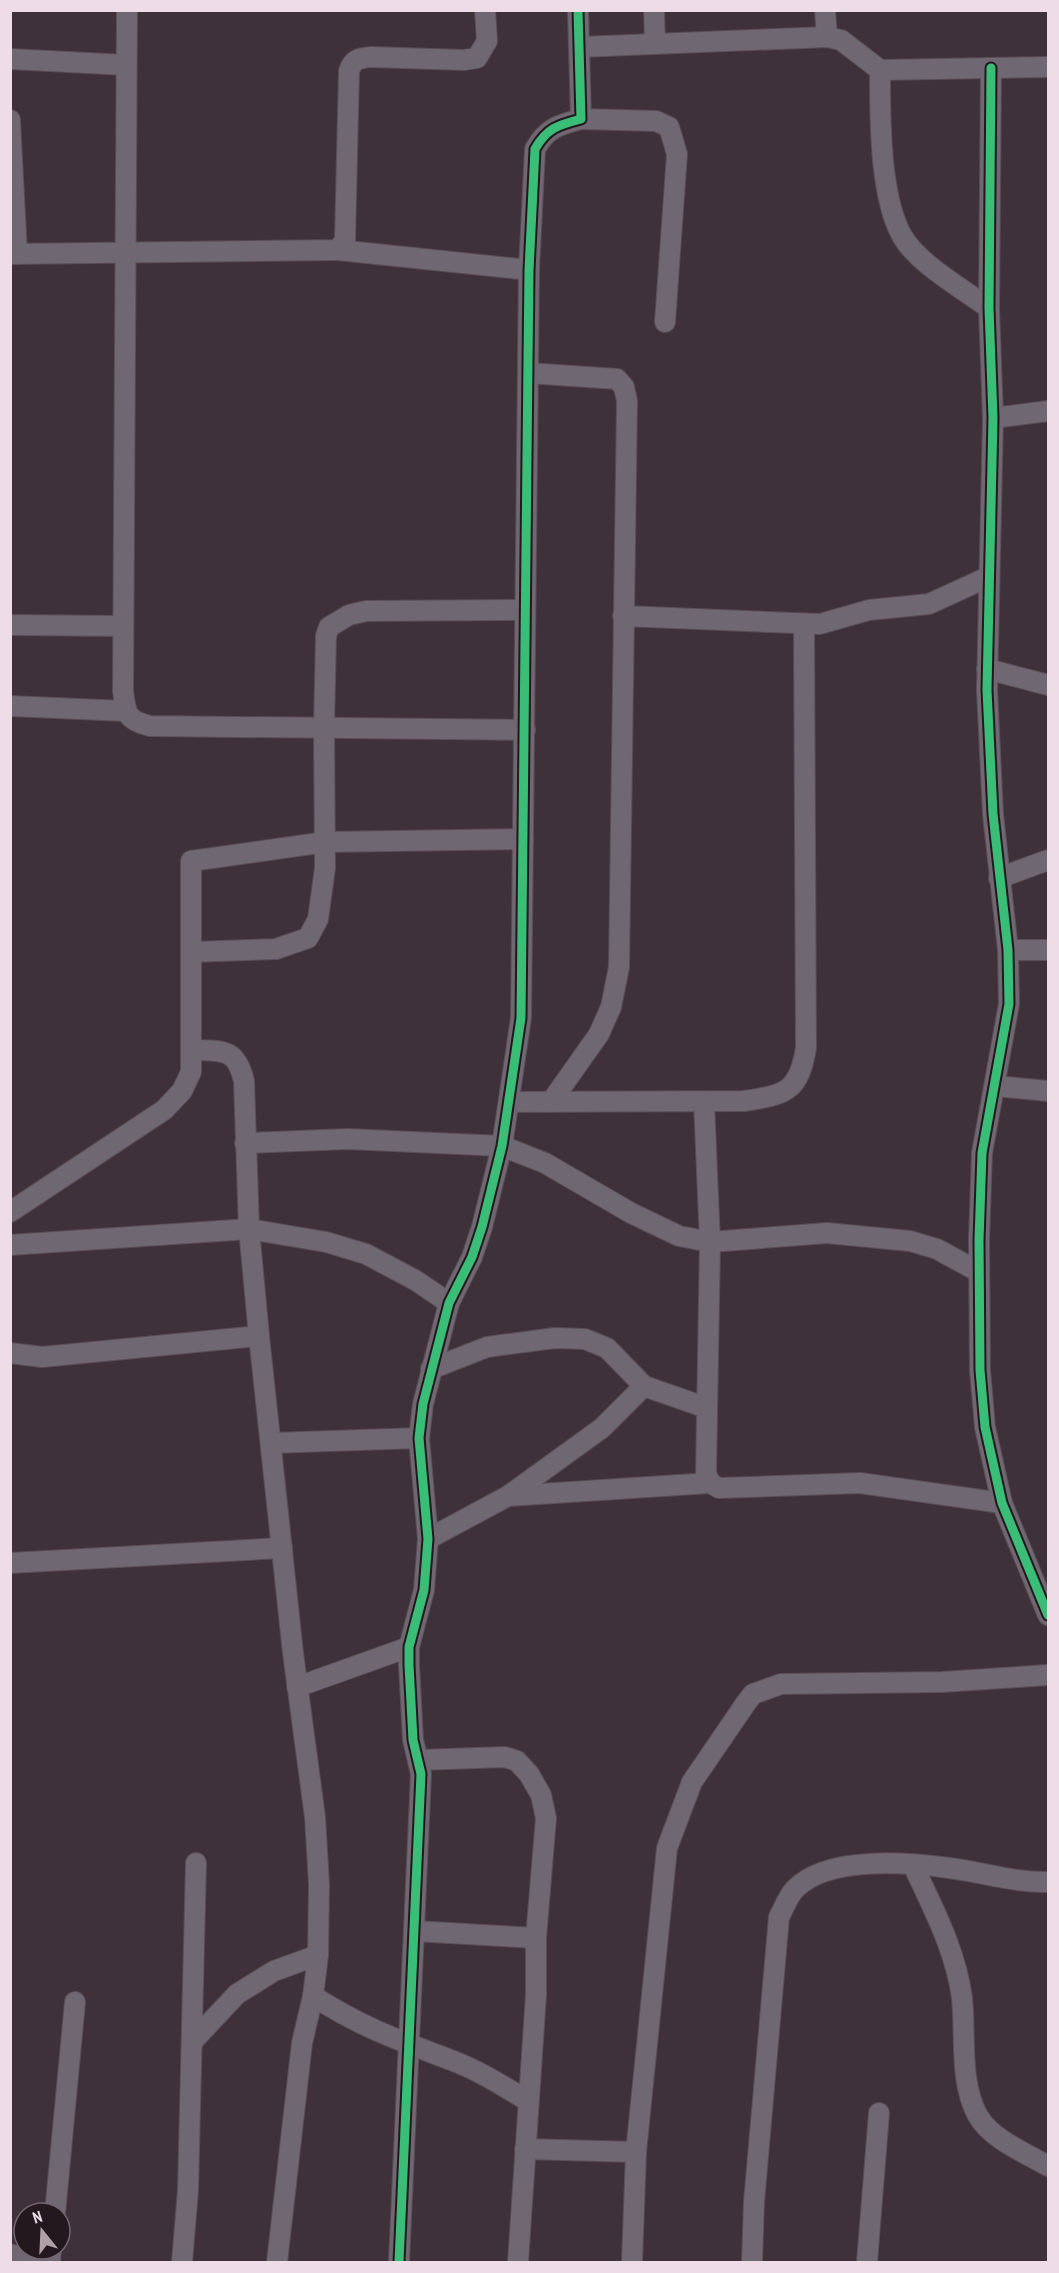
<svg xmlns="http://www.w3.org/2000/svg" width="1059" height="2273" font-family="'PT Sans Narrow',sans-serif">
  <rect width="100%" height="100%" fill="#3f313a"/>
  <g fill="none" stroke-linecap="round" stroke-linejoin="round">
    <defs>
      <g id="minor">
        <path d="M127,10L123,691C126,714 126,720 150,726L525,730"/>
        <path d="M654,10L655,43"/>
        <path d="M825,10L827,37"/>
        <path d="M580,47L827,37L841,40L880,70L1048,67"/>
        <path d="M10,59L126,65"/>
        <path d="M991,68L989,308L993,418L987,690L993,814L1008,950L1009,1004L982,1153L979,1240L980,1370L985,1427L1002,1503L1048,1615"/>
        <path d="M880,70C880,115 879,205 906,242C923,266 964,290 989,308"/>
        <path d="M581,119L656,121L669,127L677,154L665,322"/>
        <path d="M10,120L17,254"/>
        <path d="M338,250L529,270"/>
        <path d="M10,254L338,250L345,240L349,71C353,59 359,58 371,57L464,60L477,58L487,41L485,10"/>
        <path d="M528,373L617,379L624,387L627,401L619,967L611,1007L599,1034L551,1102"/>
        <path d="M993,418L1048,411"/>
        <path d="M623,616L820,624L869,610L929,604L988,577"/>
        <path d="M10,625L123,626"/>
        <path d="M987,669L1048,685"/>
        <path d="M10,706L125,711"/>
        <path d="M999,878L1048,860"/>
        <path d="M1008,950H1048"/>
        <path d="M191,952L276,949L308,938L318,919L325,868L324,727L326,636L329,627L349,615L366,611L525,610"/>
        <path d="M191,1050C222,1051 236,1047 244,1081L249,1229L259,1336L293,1653L315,1817L319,1884L318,1955L313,1996L302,2043L277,2262"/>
        <path d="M996,1086L1048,1091"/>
        <path d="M509,1102L744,1101C785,1095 799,1092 806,1048L804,625"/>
        <path d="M704,1102L710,1242L706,1473L710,1483L719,1488L860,1483L1002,1503"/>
        <path d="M245,1143L348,1139L502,1146L545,1163L631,1213L679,1236L710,1242L827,1233L910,1241L937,1249L979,1272"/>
        <path d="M10,1212L164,1110L182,1091L191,1072V861L326,842L523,839"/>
        <path d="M10,1245L249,1229L326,1242L366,1254L415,1280L449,1303"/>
        <path d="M10,1353L42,1357L259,1336"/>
        <path d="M431,1369L487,1347L555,1338L585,1339L607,1348L644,1386L707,1408"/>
        <path d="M272,1443L419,1438"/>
        <path d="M508,1496L710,1483"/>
        <path d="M428,1539L508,1496L602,1428L644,1386"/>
        <path d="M10,1563L282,1548"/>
        <path d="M297,1687L409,1647"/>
        <path d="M418,1760L505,1757L517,1761L529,1774L541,1795L546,1818L536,1938V1995L518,2262"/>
        <path d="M913,1865C933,1908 956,1951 962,1998C966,2036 959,2082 978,2116C992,2140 1026,2153 1048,2166"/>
        <path d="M414,1931L536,1938"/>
        <path d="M313,1996C361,2027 398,2040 451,2060C478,2070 503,2086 528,2101"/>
        <path d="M192,2042L237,1994L274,1971L318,1955"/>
        <path d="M525,2149L636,2152"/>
        <path d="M55,2213L75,2002"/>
        <path d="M10,2254L34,2262"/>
        <path d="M50,2262L51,2249"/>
        <path d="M182,2262L188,2190L196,1863"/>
        <path d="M399,2262L421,1774L413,1740L409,1665V1647L424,1590L428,1539L419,1438L423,1404L449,1303L472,1257L482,1227L502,1146L521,1018L529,270L535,149C547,128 558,125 581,119L578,10"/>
        <path d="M632,2262L636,2152L667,1848L692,1782L746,1703L753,1694L781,1684L942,1682L1048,1675"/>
        <path d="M752,2262L754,2202L779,1917C784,1908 788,1896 795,1889C827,1856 906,1862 949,1868C982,1872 1015,1883 1048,1882"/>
        <path d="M867,2262L879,2113"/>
      </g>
    </defs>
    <!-- minor casing -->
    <use href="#minor" stroke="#5a4d55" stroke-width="22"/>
    <!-- minor -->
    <use href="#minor" stroke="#6f6772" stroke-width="20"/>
    <defs>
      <g id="cycleway">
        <path d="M991,68L989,308L993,418L987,690L993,814L1008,950L1009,1004L982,1153L979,1240L980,1370L985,1427L1002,1503L1048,1615"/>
        <path d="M399,2262L421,1774L413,1740L409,1665V1647L424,1590L428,1539L419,1438L423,1404L449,1303L472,1257L482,1227L502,1146L521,1018L529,270L535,149C547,128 558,125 581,119L578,10"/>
      </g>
    </defs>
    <!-- cycleway casing -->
    <use href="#cycleway" stroke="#24181f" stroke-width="13"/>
    <!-- cycleway -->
    <use href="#cycleway" stroke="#3abd76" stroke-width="9"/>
  </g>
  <!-- border -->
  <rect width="1059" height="2273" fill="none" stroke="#eedce7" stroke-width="24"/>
  <!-- north arrow -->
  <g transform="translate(42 2231) rotate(342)"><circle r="28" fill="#24181f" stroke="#75666f" stroke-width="1.5"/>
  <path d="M0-4.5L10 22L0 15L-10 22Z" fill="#b1a0aa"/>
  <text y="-9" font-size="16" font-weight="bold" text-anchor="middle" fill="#eedce7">N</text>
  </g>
</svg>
